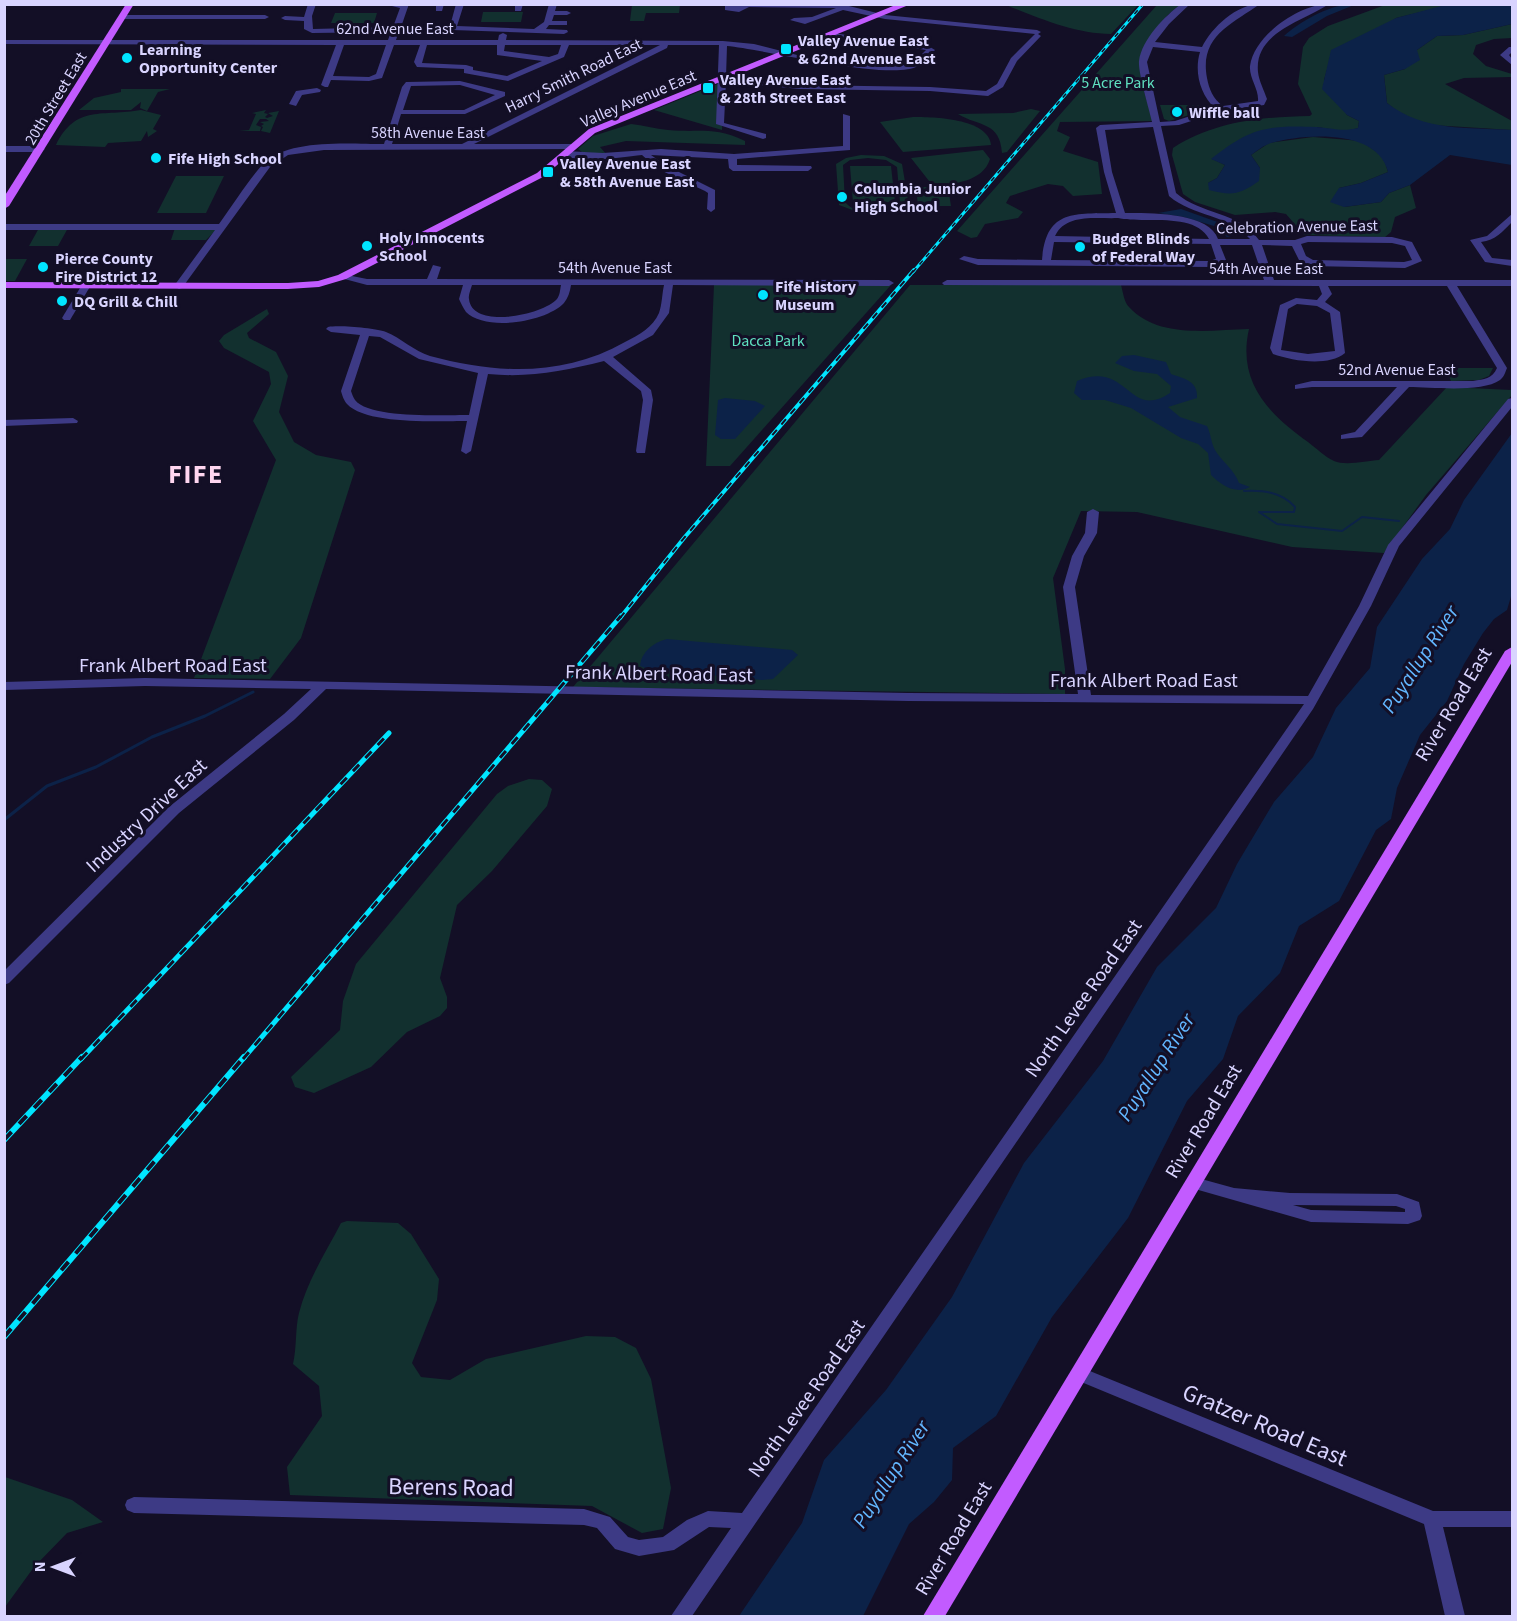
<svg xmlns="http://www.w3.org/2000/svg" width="1517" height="1621" font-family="'Source Sans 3',sans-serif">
  <rect width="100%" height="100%" fill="#130f26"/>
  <!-- green -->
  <g fill="#12302f" fill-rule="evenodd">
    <path d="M632,5H680L679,13H646L644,21H630Z"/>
    <path d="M1006,5H1138L1111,34C1076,34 1038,18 1006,5Z"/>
    <path d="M1157,5H1182C1170,11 1164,18 1156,30C1130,65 1142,82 1153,121L1060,122L1057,131L1070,137L1063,151L1098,162L1102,194L1073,196L1063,186L1048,184L1010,196L1006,203L1023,212L1018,218L985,224L977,237L971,238L957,231Z"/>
    <path d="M1385,5H1449L1396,18L1328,66L1324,80L1347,115L1359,121L1358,128L1344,132L1318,127L1212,159L1225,165L1217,178L1208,183L1260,168L1251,155L1269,143L1313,137L1361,141L1383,156L1388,172L1361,183L1339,188L1344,207L1381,202L1389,193L1410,185L1416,208L1395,217L1391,232L1385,237L1304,235L1286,214L1275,212L1235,215L1195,202L1183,194L1172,155L1173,148C1215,121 1262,117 1310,116L1312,114L1298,84L1303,47L1309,38L1328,26Z"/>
    <path d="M483,12H523L521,22H481Z"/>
    <path d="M335,13H377L374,23H331Z"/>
    <path d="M1512,24V38L1494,39L1476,45L1473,54L1486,66L1512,74V77L1464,78L1445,84L1512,121V130L1431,125L1405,117L1387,103L1384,75L1405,69L1417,50L1437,36L1463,35Z"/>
    <path d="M725,81L722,130L654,110Z"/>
    <path d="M121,89H170L158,92L147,111L140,108L141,102L131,110H79L94,98L121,92Z"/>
    <path d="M1160,105H1207L1213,108L1169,121L1164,119Z"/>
    <path d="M1031,109L1040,111L1007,152L1002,153C1000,121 979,127 958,114L1013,113Z"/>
    <path d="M141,110L161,115L153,129L157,131L148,137L147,131L141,141L108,143L105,147L56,145C76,104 103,117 141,110Z"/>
    <path d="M266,110L264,113L268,114L265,117L267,118L273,116L268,113L279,111L270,133L261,131L263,127L261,126L264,124L260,122L269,121L266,119H260L256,125L261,127L260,131H239L249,130L256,114L252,113Z"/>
    <path d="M913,117C933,117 988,118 991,145L903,152L880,122Z"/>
    <path d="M631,124C643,125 655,129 668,130C700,133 713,126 745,141V145L626,141L600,147L606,154L582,152L578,149L593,136Z"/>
    <path d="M983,150L990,159C983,182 953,184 933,186L911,158Z"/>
    <path d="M861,155L884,156L902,164L910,212L863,214L839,205L836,164L846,158ZM868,158L886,160L897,167L900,202L896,207C881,214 856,216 845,202L843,165L850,160Z"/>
    <path d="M850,166H891L895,202L853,203Z"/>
    <path d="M176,176H224L206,213H157Z"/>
    <path d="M916,187H948L951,206H918Z"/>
    <path d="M39,228H68L58,246H29Z"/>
    <path d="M175,228H218L206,240H171Z"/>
    <path d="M5,259H27L15,281H5Z"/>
    <path d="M714,285H891L730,466H706Z"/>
    <path d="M910,285H1121C1123,292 1124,302 1129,307C1158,339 1210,330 1249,329C1237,381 1268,414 1308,442C1316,448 1325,457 1334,461C1345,466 1367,461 1379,460L1447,387L1512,390V395L1426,495L1384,553L1292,547L1137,512L1081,511L1053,578L1065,669V694L573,687Z"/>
    <path d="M267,309L269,314L247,333L249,338L276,352L288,376L279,412L294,442L316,455L351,462L355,470L301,638L270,679L194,678L276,460L253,421L271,384L269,372L224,348L219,341L224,335Z"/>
    <path d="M1445,368H1493L1489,376L1479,380L1451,381Z"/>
    <path d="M529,779L542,780L552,789L547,806L492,871L457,905L440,978L447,997V1008L440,1016L407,1032L371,1067L314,1093L295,1087L291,1077L340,1030L343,1001L356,964L497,794L508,786Z"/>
    <path d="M347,1221L398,1223L411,1234L439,1279L437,1300L412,1363L421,1377L450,1380L486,1359L586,1336L615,1337L636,1348L651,1379L671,1488L663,1529L642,1533L592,1506L290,1495L287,1467L322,1416L319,1386L293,1364C297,1347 295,1329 299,1313C307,1281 326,1252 341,1223Z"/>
    <path d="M5,1477L72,1500L103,1522L67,1533L34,1567L5,1607Z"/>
  </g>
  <!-- water -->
  <g fill="#0c2248">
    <path d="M1449,4L1512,5V24L1463,35L1437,36L1417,50L1420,60L1405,69L1384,75L1387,103C1424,132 1468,127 1512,130V165L1450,155L1410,185L1389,193L1381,202L1344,207L1330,202L1339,188L1361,183L1388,172C1378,129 1306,133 1271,143C1264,145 1257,151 1251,155L1260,168L1259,181C1239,195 1232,196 1209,190L1208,183L1217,178L1225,165L1211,159C1250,128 1266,125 1316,127C1332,128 1342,132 1358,128L1359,121L1347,115L1322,89L1331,50L1396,18Z"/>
    <path d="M1354,5L1327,16L1292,37L1284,36C1299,22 1333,2 1354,5Z"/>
    <path d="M1181,209L1223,224L1236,235L1227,237L1214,226L1184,217L1158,213Z"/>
    <path d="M1134,355L1166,362L1171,374C1185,379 1198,381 1197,398L1168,407L1180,417L1207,426C1211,434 1211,443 1215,450C1222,462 1234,469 1239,483L1250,487C1236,495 1221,485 1211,475L1208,453L1198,444L1181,438L1131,408L1105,400H1082L1074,393L1077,381C1128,359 1128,421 1170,393L1171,386L1157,374L1134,371L1115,363L1122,356Z"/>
    <path d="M725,398L755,401L765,406L735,439H721L715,435L718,400Z"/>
    <path d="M1512,433V593L1507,610L1494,619L1483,633L1464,664L1447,701L1420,735L1397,788L1391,819L1376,830L1339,901L1299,926L1280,973L1238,1016L1223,1059L1187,1101L1128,1218L1052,1317L996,1416L953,1448L952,1480L934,1502L909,1524L863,1616H739L802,1523L824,1460L886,1390L952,1297L1024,1163L1103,1061L1157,967L1216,908L1237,864L1274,802L1313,757L1336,708L1370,668L1377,627L1422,559L1450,529L1464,500Z"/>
    <path d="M667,639L792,650L798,655L773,679L762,680L648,669L640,666C641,652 654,642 667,639Z"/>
  </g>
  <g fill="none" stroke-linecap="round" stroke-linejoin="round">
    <!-- stream-far1 -->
    <path stroke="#0c2248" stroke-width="2" d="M1244,491C1263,490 1282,492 1295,507L1294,512H1259L1277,524L1342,531L1362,517L1399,521"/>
    <!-- stream -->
    <path stroke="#0c2248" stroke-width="3" d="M4,820L47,786L96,767L152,737L205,716L253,692"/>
    <!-- minor -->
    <g fill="#3d3a85" fill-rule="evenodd">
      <path d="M308,4H316L312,16L313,29L393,27L400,8L384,4H409L401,27L450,26L456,4H464L457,26L534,29L544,22L549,4H557L555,11H567L571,13L567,15H554L552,21H567V25H549L546,29L567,30L568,32L564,34L453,30L399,31L396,40H498L499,35L503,33L507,35L506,40L723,41L754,44L801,56L895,66L913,63L926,50L827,35L831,33L925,44L935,50C930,55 924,63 918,66C892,82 763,49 727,46L726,77L800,85L930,87L986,91L997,84L1011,58L1035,34L885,19L843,10L805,24L790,20L794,18L812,17L836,8L749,7L739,12L725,10V6L736,4H841L885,15L1037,30L1041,32L1038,34L1041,36L1017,61L1003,87L988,96L930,91L800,89L726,82L724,123L766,134V138L763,139L716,124L719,45H668L667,48L474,144H571L575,147L574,149L324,150L288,155L270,167L182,288L179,289L174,286L215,230H4V224H219C233,205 247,182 263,164C288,138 350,144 384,144L402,87L406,82L460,81L505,92V96L465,114H401L392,144H462L660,45H569L564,57L508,81L464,73V69L417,67L414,62L420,45H394L382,78L369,81L331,80L328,87H325L321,85L336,45L4,44V40H388L391,32L312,33L304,29V21L285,20L281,18L285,16L304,17ZM344,45H386L376,74L369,77L333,76ZM427,45H497V55L542,61L507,76L473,70V67L466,65L422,63ZM505,45H561L558,54L549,57L504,51ZM460,85L495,95L464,110H403L411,86Z"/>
      <path d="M331,4H371L368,6Z"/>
      <path d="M436,4H444L442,11H436Z"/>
      <path d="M515,4H523L521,11H515Z"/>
      <path d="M1181,4H1190L1169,24L1155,42L1202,47C1212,27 1237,4 1260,4C1232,24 1199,36 1207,78C1209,89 1213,99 1223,106L1258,101C1259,89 1249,78 1250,66C1254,35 1300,4 1329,4C1304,21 1254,32 1258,72C1259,81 1264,90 1267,99L1264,105L1222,111L1179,125L1161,126L1176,193C1201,215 1239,211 1259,240H1295L1307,236L1392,237L1412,242L1422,261L1405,268L1311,266L1299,260L1292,246L1262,245L1274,280H1512V286H1457L1507,368C1505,373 1504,377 1500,380C1482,393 1431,387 1409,387L1362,437L1341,439V435L1355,432L1397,387H1312L1295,389V385L1312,381H1473C1484,379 1492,379 1497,368L1447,286H1328L1332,294L1325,302L1340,312L1345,353C1328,367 1293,361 1273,354L1270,348L1280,305L1296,298L1317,300L1322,294L1319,286L944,285L942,283L947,280H1264L1252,245H1220L1226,260L1210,267L978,265L959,259L964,256L978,259L1042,260C1046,209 1074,214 1116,213L1104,172L1096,128L1100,125L1152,122C1149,108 1138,74 1139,61C1142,39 1165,16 1181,4ZM1153,47L1200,52C1194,71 1200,95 1215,108L1175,121L1160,122L1147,62ZM1153,127L1169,196C1193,217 1229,214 1250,239H1218C1209,212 1149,213 1125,213L1112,172L1105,130ZM1118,218C1141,224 1195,211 1209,239L1055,236C1066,213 1096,219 1118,218ZM1054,242L1211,244L1216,259L1209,261L1051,260ZM1308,242L1392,243L1405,246L1412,260L1404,262L1313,260L1306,256L1301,244ZM1297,304L1317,306L1330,313L1335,351L1308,354L1281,350L1288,309Z"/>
      <path d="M122,15H265L269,17L265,19H119V15Z"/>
      <path d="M1509,47H1512V52L1509,55L1512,59V65L1500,55Z"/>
      <path d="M317,88L321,90L320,92L302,95L296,106L289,104L296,91Z"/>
      <path d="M843,114L850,116V150L737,159V165L811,166L812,168L808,171H733L729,168L728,159L651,155L665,165L715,190V209L711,212L707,209L708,193L705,191L658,169L642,155C622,157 578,165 561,154L565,151L603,153L661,149L734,154L843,146Z"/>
      <path d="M4,146H41L45,149L41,152H4Z"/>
      <path d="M1512,214V222C1502,232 1496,240 1481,242L1492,258L1512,260V266L1485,262L1470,240L1487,236Z"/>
      <path d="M433,265L441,267L437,279L889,280L894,283L889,286L673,285L669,313L653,335L613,357L651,390L653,400L645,453H637L636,451L643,400L641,391L604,361C564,371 530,378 488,374L471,451L466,454L461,451L467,421C439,421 366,425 347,404C344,401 342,395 341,391L360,335L331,332L326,329L328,327C340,325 374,328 386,332C401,338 414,351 430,356C497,374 563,377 625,342C639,335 653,327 659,313C662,305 662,294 664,285H571C570,292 568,298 564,303C546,322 486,332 466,312C463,308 461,303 459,299L463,285H367L337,277L342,274L367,279H427ZM472,285H561C560,290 560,295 557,299C543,315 472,330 469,299C468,295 471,289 472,285ZM369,336L380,337L419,359L478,373L469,415C445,415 370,419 355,400C353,397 352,394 351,391Z"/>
      <path d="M83,283L91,285L70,320H64L62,318Z"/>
      <path d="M1512,398V407L1399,546L1371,606L1313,709L692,1616H671L731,1528L709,1527L674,1550L639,1556L615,1549L597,1528L584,1525L134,1513L127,1510L125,1505L127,1500L134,1497L584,1509L610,1517L628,1537L639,1540L663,1537L687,1520L708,1511L742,1513L1304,704L908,701L326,689L294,720L179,813L9,983L4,985V971L169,807L284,714L311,689L145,686L4,690V682L145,678L908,693L1078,694L1063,587L1072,556L1085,533L1087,512L1093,509L1099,512L1097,533L1084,556L1075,587L1091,695L1308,696L1359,606L1388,545L1508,399Z"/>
      <path d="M73,418L78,421L77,423L4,426V420Z"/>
      <path d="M1194,1177L1234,1188L1290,1193L1397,1194L1419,1202L1422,1216L1420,1220L1408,1224L1311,1222L1188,1187L1186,1183L1188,1179ZM1293,1205L1396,1206L1405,1209V1212L1311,1210Z"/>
      <path d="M1080,1367L1433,1511H1512V1527H1443L1465,1616H1445L1424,1524L1074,1379L1071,1374L1074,1369Z"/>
    </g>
    <!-- major -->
    <g fill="#c25bff" fill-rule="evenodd">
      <path d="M126,4H134L9,206L4,209V197Z"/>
      <path d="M898,4H911L595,133L543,177L346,279L319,287L288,289L4,288V282L288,283L318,281L338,275L537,173L589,129Z"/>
      <path d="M1512,647V662L945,1616H923L1505,651Z"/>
    </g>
    <defs>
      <path id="rail-far3" d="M913,272L1143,4"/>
      <path id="rail-far2" d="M620,618L684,538L914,270"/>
      <g id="rail-far1">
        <path d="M81,1059L389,733"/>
        <path d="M243,1059L621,616"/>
      </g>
      <g id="rail">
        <path d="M4,1140L82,1057"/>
        <path d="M4,1337L244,1057"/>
      </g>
    </defs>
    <!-- rail-far3 casing -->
    <use href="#rail-far3" stroke="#00e5ff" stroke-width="3"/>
    <!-- rail-far2 casing -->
    <use href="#rail-far2" stroke="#00e5ff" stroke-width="4"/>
    <!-- rail-far1 casing -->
    <use href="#rail-far1" stroke="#00e5ff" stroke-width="5"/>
    <!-- rail casing -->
    <use href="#rail" stroke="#00e5ff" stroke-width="6"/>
    <!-- rail-far3 -->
    <use href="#rail-far3" stroke="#130f26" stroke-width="1.5" stroke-dasharray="5" stroke-linecap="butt"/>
    <!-- rail-far2 -->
    <use href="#rail-far2" stroke="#130f26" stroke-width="2" stroke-dasharray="7" stroke-linecap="butt"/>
    <!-- rail-far1 -->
    <use href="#rail-far1" stroke="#130f26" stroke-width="3" stroke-dasharray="9" stroke-linecap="butt"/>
    <!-- rail -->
    <use href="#rail" stroke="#130f26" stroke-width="4" stroke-dasharray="11" stroke-linecap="butt"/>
  </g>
  <!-- markers -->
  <g fill="#00e5ff" stroke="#130f26" stroke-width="2">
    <rect x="780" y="43" width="12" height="12" rx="3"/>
    <circle cx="127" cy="58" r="6"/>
    <rect x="702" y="82" width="12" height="12" rx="3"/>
    <circle cx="1177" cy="112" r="6"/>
    <circle cx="156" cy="158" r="6"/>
    <rect x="542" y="166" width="12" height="12" rx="3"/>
    <circle cx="842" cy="197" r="6"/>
    <circle cx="367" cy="246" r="6"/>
    <circle cx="1080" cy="247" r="6"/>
    <circle cx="43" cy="267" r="6"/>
    <circle cx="763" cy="295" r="6"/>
    <circle cx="62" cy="301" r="6"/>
  </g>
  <g text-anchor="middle" stroke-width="6" stroke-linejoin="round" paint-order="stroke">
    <!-- far-street labels -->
    <g font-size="16" fill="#d9d4ff" stroke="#130f26">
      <text x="395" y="34">62nd Avenue East</text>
      <text transform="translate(573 75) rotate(-26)" y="6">Harry Smith Road East</text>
      <text transform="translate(55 98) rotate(-59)" y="6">20th Street East</text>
      <text transform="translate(638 98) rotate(-23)" y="6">Valley Avenue East</text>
      <text x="428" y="138">58th Avenue East</text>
      <text transform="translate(1297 226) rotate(-1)" y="6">Celebration Avenue East</text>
      <text x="615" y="273">54th Avenue East</text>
      <text x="1266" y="274">54th Avenue East</text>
      <text x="1397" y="375">52nd Avenue East</text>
    </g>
    <!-- far-poi labels -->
    <g font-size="16" font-weight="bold" fill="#d9d4ff" stroke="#130f26" text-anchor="start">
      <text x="798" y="46">Valley Avenue East<tspan x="798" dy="18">&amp; 62nd Avenue East</tspan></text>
      <text x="139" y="55">Learning<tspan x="139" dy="18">Opportunity Center</tspan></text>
      <text x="720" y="85">Valley Avenue East<tspan x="720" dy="18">&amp; 28th Street East</tspan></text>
      <text x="1189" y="118">Wiffle ball</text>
      <text x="168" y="164">Fife High School</text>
      <text x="560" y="169">Valley Avenue East<tspan x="560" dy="18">&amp; 58th Avenue East</tspan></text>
      <text x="854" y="194">Columbia Junior<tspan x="854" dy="18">High School</tspan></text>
      <text x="379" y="243">Holy Innocents<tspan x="379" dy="18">School</tspan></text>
      <text x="1092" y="244">Budget Blinds<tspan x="1092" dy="18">of Federal Way</tspan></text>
      <text x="55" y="264">Pierce County<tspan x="55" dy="18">Fire District 12</tspan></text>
      <text x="775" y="292">Fife History<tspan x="775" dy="18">Museum</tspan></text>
      <text x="74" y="307">DQ Grill &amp; Chill</text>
    </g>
    <!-- far-park labels -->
    <g font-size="16" fill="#5fe0c0" stroke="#130f26">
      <text x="1118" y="88">5 Acre Park</text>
      <text x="768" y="346">Dacca Park</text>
    </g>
    <!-- street labels -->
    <g font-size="20" fill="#d9d4ff" stroke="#130f26">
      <text x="173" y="672">Frank Albert Road East</text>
      <text transform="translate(659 673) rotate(1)" y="7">Frank Albert Road East</text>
      <text x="1144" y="687">Frank Albert Road East</text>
      <text transform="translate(1453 704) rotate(-59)" y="7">River Road East</text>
      <text transform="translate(146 815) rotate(-43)" y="7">Industry Drive East</text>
      <text transform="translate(1083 998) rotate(-55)" y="7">North Levee Road East</text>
      <text transform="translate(1203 1121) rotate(-59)" y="7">River Road East</text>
      <text transform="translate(806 1398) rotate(-55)" y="7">North Levee Road East</text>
      <text transform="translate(953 1538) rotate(-59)" y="7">River Road East</text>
    </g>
    <!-- water labels -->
    <g font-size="21" font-style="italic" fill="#62b6ff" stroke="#130f26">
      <text transform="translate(1420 659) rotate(-57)" y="7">Puyallup River</text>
      <text transform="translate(1156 1067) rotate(-57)" y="7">Puyallup River</text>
      <text transform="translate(891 1474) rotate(-57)" y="7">Puyallup River</text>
    </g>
    <!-- near-street labels -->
    <g font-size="24" fill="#d9d4ff" stroke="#130f26">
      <text transform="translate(1265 1425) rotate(23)" y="8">Gratzer Road East</text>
      <text transform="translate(451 1487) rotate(1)" y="8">Berens Road</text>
    </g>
    <!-- district labels -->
    <g font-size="26" font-weight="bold" letter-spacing="1.5" fill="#ffd6f0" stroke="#130f26">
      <text x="196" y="483">FIFE</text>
    </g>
  </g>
  <!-- border -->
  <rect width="1517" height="1621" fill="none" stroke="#d9d4ff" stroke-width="12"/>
  <!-- north arrow -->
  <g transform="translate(54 1567) rotate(270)" stroke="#130f26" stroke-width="4.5" paint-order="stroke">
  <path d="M0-4.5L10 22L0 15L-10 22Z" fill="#d9d4ff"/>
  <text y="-9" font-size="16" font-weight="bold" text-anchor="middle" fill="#d9d4ff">N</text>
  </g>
</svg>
